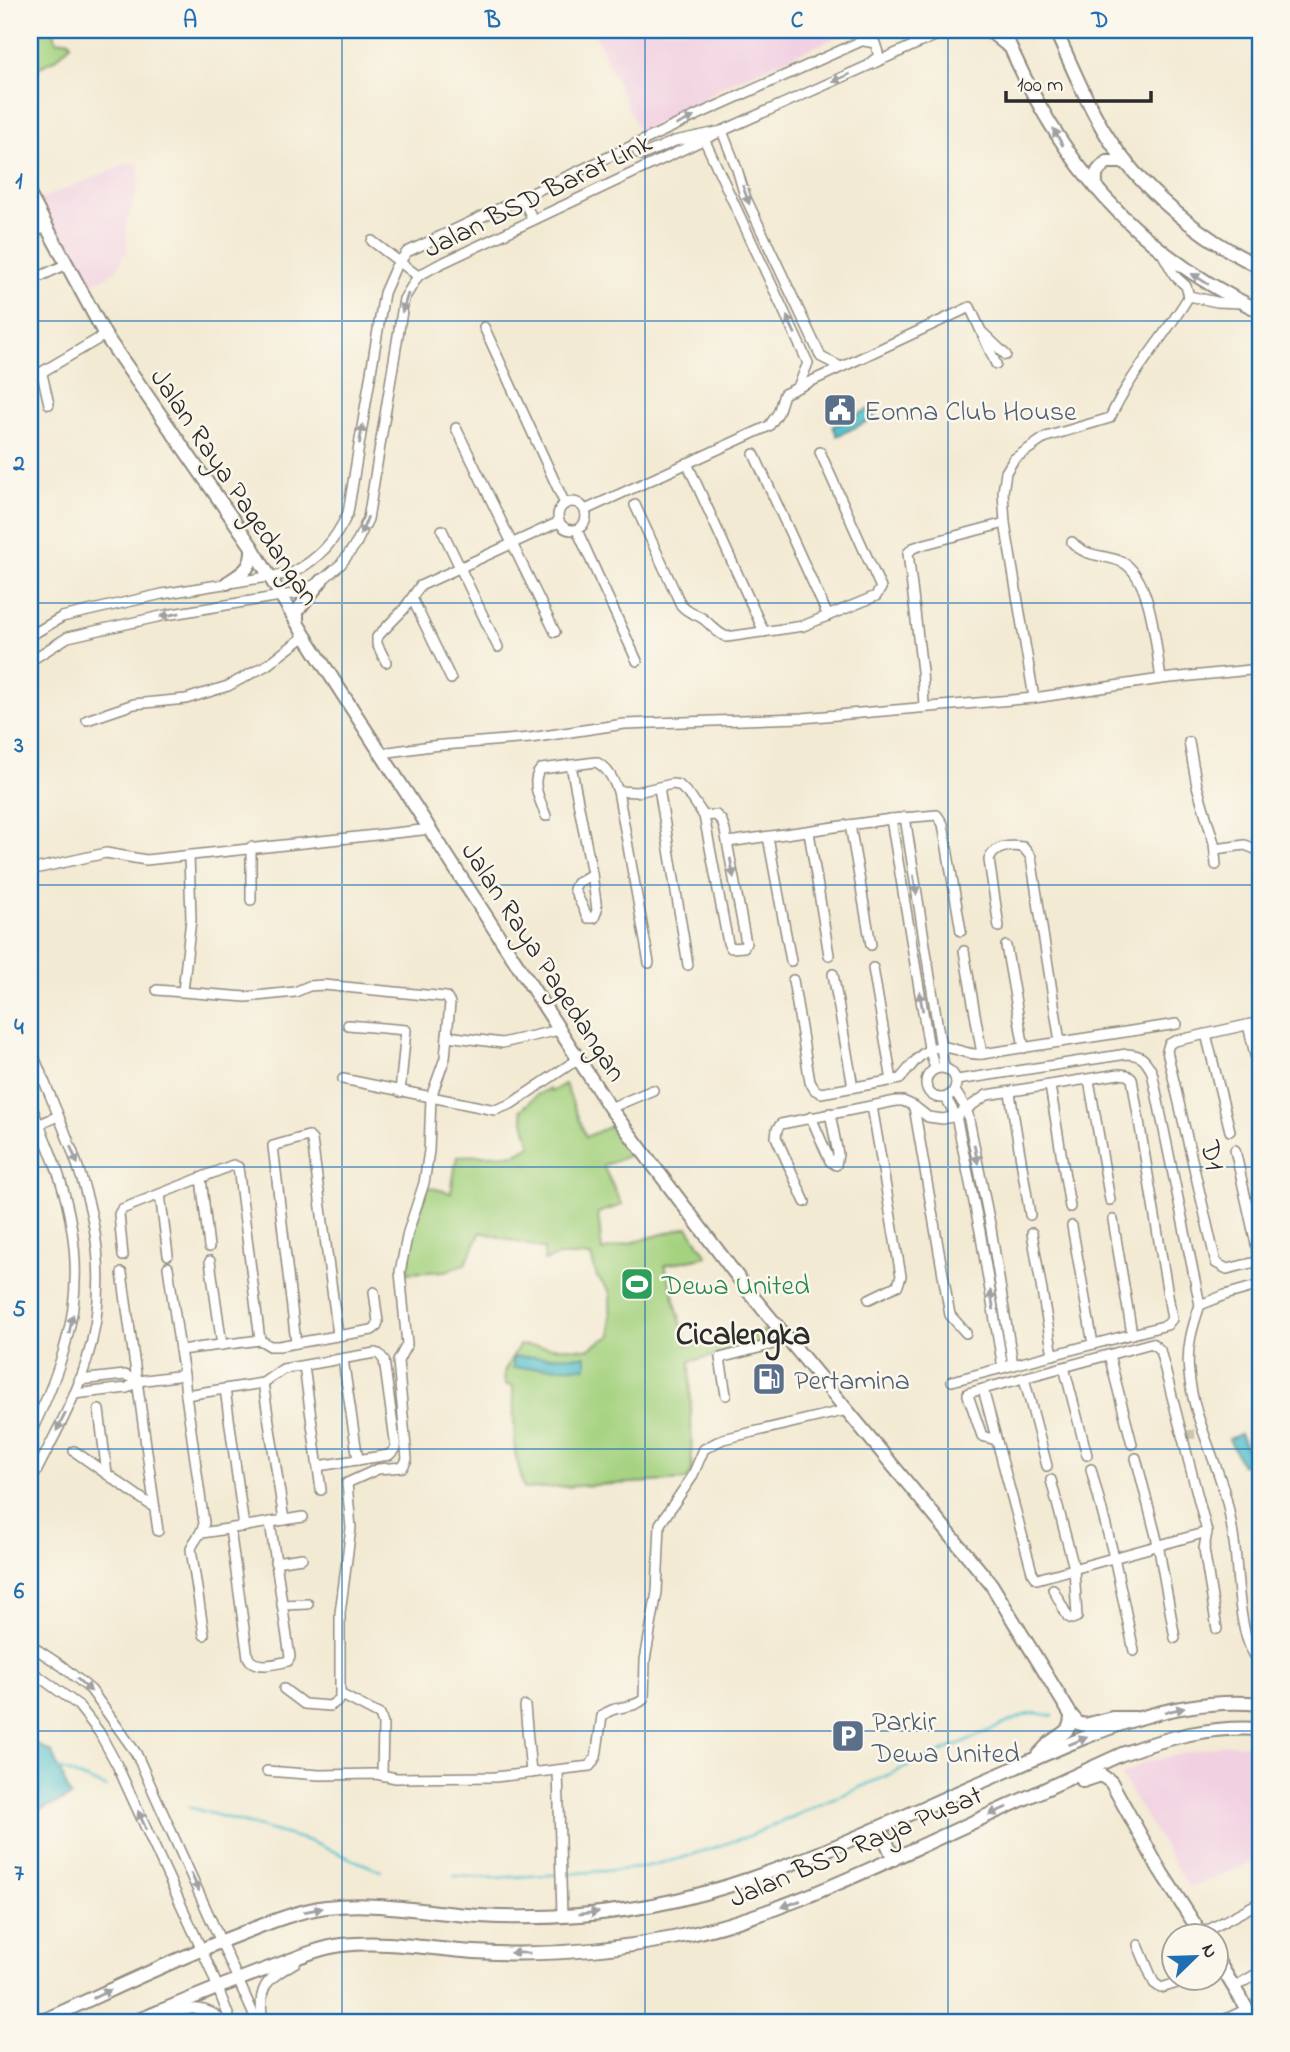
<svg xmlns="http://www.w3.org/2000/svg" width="1290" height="2052" font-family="'Indie Flower',sans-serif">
  <rect width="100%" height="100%" fill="#fbf7ec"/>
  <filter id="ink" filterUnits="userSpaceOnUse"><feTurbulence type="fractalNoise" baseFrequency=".0143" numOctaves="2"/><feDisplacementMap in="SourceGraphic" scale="14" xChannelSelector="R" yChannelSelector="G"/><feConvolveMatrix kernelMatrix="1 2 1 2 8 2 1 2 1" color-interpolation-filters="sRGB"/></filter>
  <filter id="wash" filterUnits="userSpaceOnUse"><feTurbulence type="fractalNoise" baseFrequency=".00686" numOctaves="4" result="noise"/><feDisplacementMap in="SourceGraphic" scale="28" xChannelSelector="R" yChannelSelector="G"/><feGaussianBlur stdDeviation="1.57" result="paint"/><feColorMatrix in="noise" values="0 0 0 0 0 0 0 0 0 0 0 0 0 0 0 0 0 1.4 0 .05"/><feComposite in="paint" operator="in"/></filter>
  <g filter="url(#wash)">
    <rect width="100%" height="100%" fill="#f3ead3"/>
    <!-- built -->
    <g fill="#f1d0e2">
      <path d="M593,30H853L723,86L689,109L639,131Z"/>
      <path d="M139,163V186L126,223L128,254L123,253L118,269L108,276L84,286L38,200L127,164Z"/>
      <path d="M1227,1744L1260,1745V1859L1189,1888L1121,1776L1144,1762Z"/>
    </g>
    <!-- green -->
    <g fill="#a4d27f" stroke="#687e55" stroke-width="2">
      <path d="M30,30H54L56,41L69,40L71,44L56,59L30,72Z"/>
      <path d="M565,1084L586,1137L613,1125L632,1154L603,1166L622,1205L598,1213L602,1251L688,1227L707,1256L665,1265L687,1345C717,1343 744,1340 772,1328L780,1339L729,1353L690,1361L692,1471L687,1480L524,1489L515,1452L513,1386L505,1385L504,1372L519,1345L587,1349L611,1336L610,1292L597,1277L591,1256H558L544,1261V1249L481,1232L465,1264L446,1271L407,1273L413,1230L428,1187L451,1193L457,1156L516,1154L531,1146L521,1110L537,1095L549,1089L551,1092Z"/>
    </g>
    <!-- water -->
    <g fill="#53c0cc" stroke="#3f767c" stroke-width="2">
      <path d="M871,408L875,418L837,436L833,426Z"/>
      <path d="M586,1356V1367L513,1368V1357Z"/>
      <path d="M1240,1434L1252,1460L1242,1465L1229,1439Z"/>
      <path d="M30,1740L52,1753L71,1797L30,1814Z"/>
    </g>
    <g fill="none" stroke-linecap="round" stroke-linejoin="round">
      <!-- stream -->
      <g stroke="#53c0cc" stroke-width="2.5">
        <path d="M59,1769L106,1787"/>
        <path d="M188,1807L306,1840L381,1871"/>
        <path d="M454,1876L494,1878L567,1874L639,1868L682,1858L749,1836L1025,1715L1036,1713L1053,1716"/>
      </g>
    </g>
  </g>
  <g filter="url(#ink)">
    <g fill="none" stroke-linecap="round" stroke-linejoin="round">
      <!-- street-tunnel -->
      <path stroke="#cbc4b1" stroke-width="9" stroke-dasharray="9 4.5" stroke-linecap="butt" d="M1186,1435L1195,1434"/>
      <defs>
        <g id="street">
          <path d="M864,41L875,43L879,56L871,62"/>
          <path d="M704,139L808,363L798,387"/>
          <path d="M634,144L638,153L642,155L675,141L722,131L737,169L745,196L821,357L841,367"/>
          <path d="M522,197L533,220"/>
          <path d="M30,234L46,227"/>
          <path d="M372,241L418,276"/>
          <path d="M1162,253L1175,276L1186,286L1189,296L1217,302L1241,303"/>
          <path d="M30,281L67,264"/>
          <path d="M484,327L565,504"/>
          <path d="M983,333L1006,355"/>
          <path d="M42,374L49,404"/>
          <path d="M30,379L105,335"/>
          <path d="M456,428L555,632"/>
          <path d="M754,454L828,616"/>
          <path d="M687,463L764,632"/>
          <circle cx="572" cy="516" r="14"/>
          <path d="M635,505L681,605C688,613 693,613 702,618C711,624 716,633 727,637L803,626L876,596L881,588L820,452"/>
          <path d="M585,510L769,426L778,413L784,394L970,307L996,364"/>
          <path d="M442,530L498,647"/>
          <path d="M577,530L637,661"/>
          <path d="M1072,542C1086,558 1104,554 1122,562C1152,577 1156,649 1161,679"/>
          <path d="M412,598L451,679"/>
          <path d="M30,636L62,617L162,594L292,573C320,558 335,541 348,513L384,293L395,268L407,252L706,111L886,30"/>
          <path d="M30,661L68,637L166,615L299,593L321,581L341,564L356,544L368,519L404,299L418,276L438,265L722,131L948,30"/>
          <path d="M386,662L377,644V637L404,609L420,586L559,522"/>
          <path d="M1034,698L1005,523L1003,492L1006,472L1014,459L1046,437L1110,418C1130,374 1164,338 1189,296"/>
          <path d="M924,706L922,671L908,553L913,548L925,544L1005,523"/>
          <path d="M87,720L134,704L186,699L228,686L267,665L305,636"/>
          <path d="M1189,742L1197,786L1214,843L1216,865"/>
          <path d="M382,753L431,746L530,738L624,724L802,718L1034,698L1161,679L1260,669"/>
          <path d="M571,765L592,874"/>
          <path d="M659,788L688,965"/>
          <path d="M618,791L649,963"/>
          <path d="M546,816C541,802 529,781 541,769L596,762C608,768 613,779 618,791L637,792L672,784L679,785L692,798L704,816L728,943L731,948L744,947L746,943L725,831L722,821L716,815L704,816"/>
          <path d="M905,817L944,1067"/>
          <path d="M891,819L929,1048L935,1068"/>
          <path d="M850,825L871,945"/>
          <path d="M809,832L829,955"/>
          <path d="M768,837L791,961"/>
          <path d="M728,842L891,819L937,815L943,824L961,931"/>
          <path d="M1215,849L1245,845L1260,851"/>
          <path d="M30,870L106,853L146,860L431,829"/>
          <path d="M592,874L597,910L594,918H588L574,889L577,883Z"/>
          <path d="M251,900V847"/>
          <path d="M999,927L989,860C994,846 1009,845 1023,847L1031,857L1060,1042"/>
          <path d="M1006,946L1024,1048"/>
          <path d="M964,951L982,1054"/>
          <path d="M873,968L892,1081"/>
          <path d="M833,974L853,1087"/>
          <path d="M793,980L810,1082L815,1090L821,1093L900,1079C916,1061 926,1040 954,1049C965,1052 970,1055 982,1054L1177,1024"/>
          <path d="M157,990L246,997L295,992L309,986L324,985L446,997L450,1003L445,1058L431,1097L429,1151L424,1183L408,1232L400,1272L407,1344L398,1361L407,1459L403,1467L378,1469L347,1483L351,1528L340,1613V1699L330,1706L304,1704L284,1689"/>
          <path d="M183,991L191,919L189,855"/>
          <path d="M1260,1022L1175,1041L1169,1044L1167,1051L1216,1263L1227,1269L1260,1261"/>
          <path d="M348,1025L406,1030L400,1092"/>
          <path d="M1248,1025L1260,1076"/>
          <path d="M1206,1034L1230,1131"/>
          <path d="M447,1036L502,1043L559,1030"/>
          <path d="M30,1047C73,1153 123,1245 86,1363C73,1405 49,1445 30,1484"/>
          <circle cx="941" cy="1083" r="15"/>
          <path d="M343,1079L495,1110L511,1104L578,1059"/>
          <path d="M957,1080L1127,1054C1142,1055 1145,1059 1152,1072L1200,1305"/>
          <path d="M1089,1080L1110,1200"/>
          <path d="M1050,1086L1070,1207"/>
          <path d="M955,1091L967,1110L991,1229L1013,1365"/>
          <path d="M1010,1093L1030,1215"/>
          <path d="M946,1098L956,1116L980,1231L1003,1368"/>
          <path d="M30,1103C40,1128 52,1153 60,1179C90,1275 74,1346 30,1434"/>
          <path d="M914,1107L950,1315L966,1333"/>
          <path d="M610,1108L653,1090"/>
          <path d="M811,1117L830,1161L836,1165L838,1154L830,1113"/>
          <path d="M38,1125L58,1116"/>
          <path d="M1235,1150L1260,1262"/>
          <path d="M201,1178L209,1247"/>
          <path d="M160,1194L168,1255"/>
          <path d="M805,1202L776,1137L777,1129L781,1124L896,1101H903L914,1106L928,1117L943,1119L956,1116L987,1095L1119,1074L1127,1075L1132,1079L1172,1319L1167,1325L952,1381"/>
          <path d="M1113,1220L1132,1334"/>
          <path d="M1072,1226L1093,1344"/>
          <path d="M1032,1233L1053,1355"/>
          <path d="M123,1256L119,1214L122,1209L233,1165L238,1167L260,1340"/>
          <path d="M210,1261L222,1345"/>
          <path d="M168,1267L180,1350"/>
          <path d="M122,1273L158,1531"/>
          <path d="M1260,1285L1225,1295L1200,1305C1192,1328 1186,1349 1189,1373C1192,1412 1213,1453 1224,1491C1230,1510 1232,1529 1235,1549C1238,1575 1239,1646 1260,1661"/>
          <path d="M869,1299L898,1285L901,1276L872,1106"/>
          <path d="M296,1343L273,1146L308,1136L312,1140L338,1335"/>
          <path d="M1152,1343L1160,1350L1207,1532L1037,1579L1032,1572L983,1389Z"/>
          <path d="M1109,1355L1132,1444"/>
          <path d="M343,1359L358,1460"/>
          <path d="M304,1366L321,1490"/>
          <path d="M1064,1367L1087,1455"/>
          <path d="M184,1375L186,1395L263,1383L283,1369L375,1353L379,1354L384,1360L396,1448L389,1455L318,1466"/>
          <path d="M1024,1378L1047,1466"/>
          <path d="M79,1380L125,1375L138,1381"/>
          <path d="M263,1383L284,1520"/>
          <path d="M225,1389L244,1527"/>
          <path d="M983,1389L968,1393V1395L982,1436L996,1440"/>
          <path d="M74,1394L127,1388L138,1381L184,1375L180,1350L260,1340L270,1346H279L372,1330L376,1327L378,1322L374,1292"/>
          <path d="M186,1395L204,1523C202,1535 194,1539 191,1549L204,1635"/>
          <path d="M726,1395L720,1358L789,1340"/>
          <path d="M99,1410L107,1474"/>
          <path d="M74,1451L155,1508"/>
          <path d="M1136,1458L1158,1544L1175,1638"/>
          <path d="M1091,1469L1114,1557L1134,1651"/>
          <path d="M1051,1480L1074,1568L1077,1617L1072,1619L1068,1617L1053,1589"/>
          <path d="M230,1529L248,1657C254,1670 276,1664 288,1661L290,1657L270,1522"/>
          <path d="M1207,1532L1204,1549L1217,1629"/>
          <path d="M202,1533L303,1517"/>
          <path d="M275,1562L302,1558"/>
          <path d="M282,1605L308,1604"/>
          <path d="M30,1645L62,1666L91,1690L136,1753L257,2022"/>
          <path d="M30,1670L78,1705L99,1732L117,1765L210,1968L231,2022"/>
          <path d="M340,1694L380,1715L383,1724L382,1775"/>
          <path d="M525,1706L531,1773"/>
          <path d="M558,1770L562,1915"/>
          <path d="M267,1771L319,1775L376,1774L396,1778L495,1777L590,1766L596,1757L602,1716C615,1704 632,1710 644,1699L645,1660L657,1592L660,1524L692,1477L704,1449L723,1439L847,1410"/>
          <path d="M1201,1934L1260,1902"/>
          <path d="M1138,1945L1154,1983L1161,1988L1190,1979"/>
          <path d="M1234,1987L1260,1972"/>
          <path d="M160,2016C185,2010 203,2001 223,2022"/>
          <path d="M263,2022C257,1986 266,1980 296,1962"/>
          <path d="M1220,2022L1247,2009"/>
        </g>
        <g id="secondary">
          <path d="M983,30L992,33L1007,45"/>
          <path d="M1003,30C1057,160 1132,250 1260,311"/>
          <path d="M1055,30C1071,63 1085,100 1104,131C1139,189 1200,238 1260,267"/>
          <path d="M1097,189C1094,175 1096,171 1107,162H1126"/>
          <path d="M30,196L105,335L252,547L305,636L610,1108L749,1292L991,1584L1071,1715L1078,1723L1085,1725L1112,1718H1135"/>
          <path d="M227,583C244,572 253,568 252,547"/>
          <path d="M297,621V611L321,581"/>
          <path d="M1038,1755C1042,1751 1046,1746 1051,1742C1063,1732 1071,1733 1071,1715"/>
          <path d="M1083,1781L1101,1775L1111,1782L1158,1867L1203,1937"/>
          <path d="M880,1828L894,1859"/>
          <path d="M1216,1958L1255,2022"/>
          <path d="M40,2022C107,1992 172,1960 240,1934C268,1923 297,1911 326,1907C378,1901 429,1913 480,1916C563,1921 649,1911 728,1886C827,1855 919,1808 1014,1768C1091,1734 1174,1695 1260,1704"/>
          <path d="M134,2022C180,2003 225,1984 272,1967C294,1959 318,1948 342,1945C387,1940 429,1949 474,1952C540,1956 608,1951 673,1938C766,1919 849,1879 934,1840C997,1811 1060,1783 1122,1754C1168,1737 1211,1726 1260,1729"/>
        </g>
      </defs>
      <!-- street casing -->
      <use href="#street" stroke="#8f8a7f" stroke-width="12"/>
      <!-- secondary casing -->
      <use href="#secondary" stroke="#8f8a7f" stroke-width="16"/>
      <!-- street -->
      <use href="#street" stroke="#fff" stroke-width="9"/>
      <!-- secondary -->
      <use href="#secondary" stroke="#fff" stroke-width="12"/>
    </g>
    <!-- one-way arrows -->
    <defs><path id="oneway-solid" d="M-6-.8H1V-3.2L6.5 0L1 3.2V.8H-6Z" transform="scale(1.75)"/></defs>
    <g fill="#a0a0a0">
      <use href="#oneway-solid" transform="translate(841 78) rotate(156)"/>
      <use href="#oneway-solid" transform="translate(685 121) rotate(-25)"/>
      <use href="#oneway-solid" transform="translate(1058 137) rotate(-119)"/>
      <use href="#oneway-solid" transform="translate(746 195) rotate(70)"/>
      <use href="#oneway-solid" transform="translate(1200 279) rotate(-148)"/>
      <use href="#oneway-solid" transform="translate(405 303) rotate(108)"/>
      <use href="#oneway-solid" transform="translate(791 325) rotate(-115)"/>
      <use href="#oneway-solid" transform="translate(361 434) rotate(-81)"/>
      <use href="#oneway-solid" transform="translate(364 526) rotate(112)"/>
      <use href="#oneway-solid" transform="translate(170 615) rotate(169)"/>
      <use href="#oneway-solid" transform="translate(732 868) rotate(80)"/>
      <use href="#oneway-solid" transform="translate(915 885) rotate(81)"/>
      <use href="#oneway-solid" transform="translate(921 1001) rotate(-100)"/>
      <use href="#oneway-solid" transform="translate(976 1154) rotate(79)"/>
      <use href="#oneway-solid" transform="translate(74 1155) rotate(68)"/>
      <use href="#oneway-solid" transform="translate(992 1300) rotate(-100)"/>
      <use href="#oneway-solid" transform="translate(71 1324) rotate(-78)"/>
      <use href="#oneway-solid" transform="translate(61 1422) rotate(117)"/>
      <use href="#oneway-solid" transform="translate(84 1685) rotate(42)"/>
      <use href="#oneway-solid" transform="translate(1175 1710) rotate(-12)"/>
      <use href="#oneway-solid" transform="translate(1078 1741) rotate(-22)"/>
      <use href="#oneway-solid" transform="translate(998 1811) rotate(156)"/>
      <use href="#oneway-solid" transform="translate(142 1820) rotate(-114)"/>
      <use href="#oneway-solid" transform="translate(195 1882) rotate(66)"/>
      <use href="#oneway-solid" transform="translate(791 1904) rotate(160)"/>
      <use href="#oneway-solid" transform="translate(313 1910) rotate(-12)"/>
      <use href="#oneway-solid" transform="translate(589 1913) rotate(-6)"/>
      <use href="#oneway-solid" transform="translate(520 1953) rotate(-179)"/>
      <use href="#oneway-solid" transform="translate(102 1994) rotate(-25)"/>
    </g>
  </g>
  <!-- grid -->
  <path fill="none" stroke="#1f6fb2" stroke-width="2" stroke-opacity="0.55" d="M342,30V2022M645,30V2022M948,30V2022M30,321H1260M30,603H1260M30,885H1260M30,1167H1260M30,1449H1260M30,1731H1260"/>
  <!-- icons -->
  <defs>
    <symbol id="civic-square" viewBox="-11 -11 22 22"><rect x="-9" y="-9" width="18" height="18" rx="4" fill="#5c6f8a" stroke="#fbf7ec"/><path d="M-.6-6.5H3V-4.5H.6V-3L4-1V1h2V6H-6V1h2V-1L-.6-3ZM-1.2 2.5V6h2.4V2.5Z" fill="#fff"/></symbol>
    <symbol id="stadium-square" viewBox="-11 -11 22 22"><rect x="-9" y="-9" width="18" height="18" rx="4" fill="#2e9e5b" stroke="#fbf7ec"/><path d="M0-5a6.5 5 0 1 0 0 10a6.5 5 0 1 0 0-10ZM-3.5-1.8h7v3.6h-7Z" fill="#fff"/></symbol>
    <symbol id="fuel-square" viewBox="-11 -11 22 22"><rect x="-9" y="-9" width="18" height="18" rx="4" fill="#5c6f8a" stroke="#fbf7ec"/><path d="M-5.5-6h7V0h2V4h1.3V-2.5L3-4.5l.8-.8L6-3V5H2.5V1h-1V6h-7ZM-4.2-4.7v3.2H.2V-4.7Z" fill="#fff"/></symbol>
    <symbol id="parking-square" viewBox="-11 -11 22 22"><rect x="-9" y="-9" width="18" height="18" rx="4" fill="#5c6f8a" stroke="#fbf7ec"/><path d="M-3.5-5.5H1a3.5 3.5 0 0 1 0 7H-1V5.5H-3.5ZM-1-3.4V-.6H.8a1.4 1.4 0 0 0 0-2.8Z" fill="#fff"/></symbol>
  </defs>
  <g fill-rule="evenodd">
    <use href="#civic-square" x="821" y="391" width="38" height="38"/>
    <use href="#stadium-square" x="618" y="1265" width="38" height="38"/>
    <use href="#fuel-square" x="750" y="1360" width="38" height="38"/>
    <use href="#parking-square" x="829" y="1717" width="38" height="38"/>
  </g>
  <g text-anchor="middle" stroke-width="5" stroke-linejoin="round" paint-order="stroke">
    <!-- street labels -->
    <g font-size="28" fill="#2b2b2b" stroke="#fbf7ec">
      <text transform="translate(537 194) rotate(-26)" y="10">Jalan BSD Barat Link</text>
      <text transform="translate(236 486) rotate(56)" y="10">Jalan Raya Pagedangan</text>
      <text transform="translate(545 961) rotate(57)" y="10">Jalan Raya Pagedangan</text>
      <text transform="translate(1214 1155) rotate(77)" y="10">D1</text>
      <text transform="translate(855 1845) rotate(-23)" y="10">Jalan BSD Raya Pusat</text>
    </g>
    <!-- service labels -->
    <g font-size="28" fill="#4e5e75" stroke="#fbf7ec" text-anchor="start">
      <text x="864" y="420">Eonna Club House</text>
      <text x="794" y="1389">Pertamina</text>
      <text x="872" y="1730">Parkir<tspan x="872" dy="32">Dewa United</tspan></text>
    </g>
    <!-- leisure labels -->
    <g font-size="28" fill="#27864d" stroke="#fbf7ec" text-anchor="start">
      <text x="662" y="1294">Dewa United</text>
    </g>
    <!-- quarter labels -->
    <g font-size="32" font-weight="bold" fill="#2b2b2b" stroke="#fbf7ec">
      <text x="743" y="1344">Cicalengka</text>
    </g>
  </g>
  <!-- margin -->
  <rect width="1290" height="2052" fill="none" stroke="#fbf7ec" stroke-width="77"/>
  <!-- north arrow -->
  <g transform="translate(1195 1957) rotate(67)"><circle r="33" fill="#fbf7ec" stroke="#a8a59f" stroke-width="2"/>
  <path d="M0-5L12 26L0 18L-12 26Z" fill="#1f6fb2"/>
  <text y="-10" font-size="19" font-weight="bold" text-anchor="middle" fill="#2b2b2b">N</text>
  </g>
  <!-- scale -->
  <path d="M1006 91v10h145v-10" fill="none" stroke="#2b2b2b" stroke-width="3.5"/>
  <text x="1017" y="91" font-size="21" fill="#2b2b2b" stroke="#fbf7ec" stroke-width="5" paint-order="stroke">100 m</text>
  <rect x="38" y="38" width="1214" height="1976" fill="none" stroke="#1f6fb2" stroke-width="2.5"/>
  <g font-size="23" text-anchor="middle" font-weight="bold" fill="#1f6fb2">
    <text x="190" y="27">A</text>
    <text x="493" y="27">B</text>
    <text x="797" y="27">C</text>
    <text x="1100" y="27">D</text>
    <text x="19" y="188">1</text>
    <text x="19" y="470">2</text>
    <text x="19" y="752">3</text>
    <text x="19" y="1034">4</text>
    <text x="19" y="1316">5</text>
    <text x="19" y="1598">6</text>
    <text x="19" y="1880">7</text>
  </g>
</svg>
